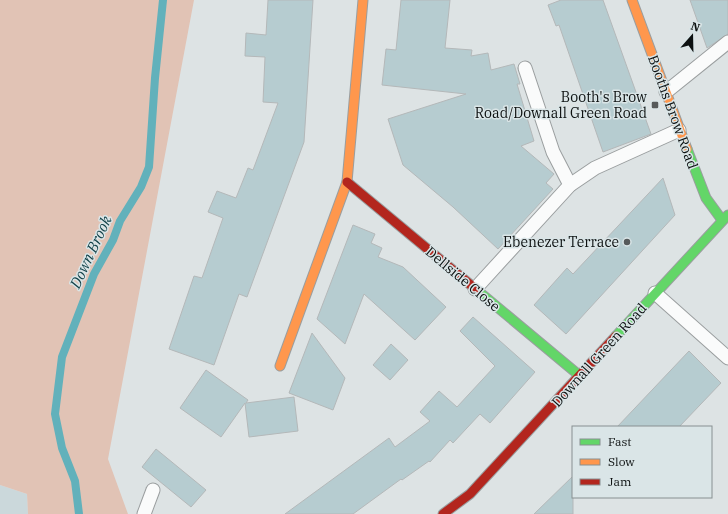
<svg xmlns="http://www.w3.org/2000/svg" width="728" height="514" font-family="'IBM Plex Serif',serif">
  <rect width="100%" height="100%" fill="#dde3e4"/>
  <!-- built -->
  <path fill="#cbd8db" d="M0,485L27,494L28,514H0Z"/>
  <!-- green -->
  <path fill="#e1c3b5" d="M0,0H194L108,459L128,514H28L27,494L0,485Z"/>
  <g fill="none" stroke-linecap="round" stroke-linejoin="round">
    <!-- stream -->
    <path stroke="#62b1bb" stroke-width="8" d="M79,514L75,481L62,448L55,414L62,357L94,274L113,240L120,221L141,187L149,167L155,78L163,0"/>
  </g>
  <!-- building -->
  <g fill="#b6ccd0" stroke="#b4b8b9">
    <path d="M268,0H313L304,142L247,297L239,294L214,365L169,349L194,276L202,278L223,218L208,212L217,191L236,198L248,168L253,170L278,103L263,102L265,57L245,56L246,33L266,35Z"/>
    <path d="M401,0H450L445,48L472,50L471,56L488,53L491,70L514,64L520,84H517L534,141L521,146L554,174L546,183L553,189L498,249L453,207L403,165L388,119L466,94L382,85L386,49L396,50Z"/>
    <path d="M561,0H603L651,134L603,152L559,25L556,26L548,5Z"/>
    <path d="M690,0H728V34L707,48Z"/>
    <path d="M663,178L675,215L566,334L534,305L567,268L573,274Z"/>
    <path d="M353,225L375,234L371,243L382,248L378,257L403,267L446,307L415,340L364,294L345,344L317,319Z"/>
    <path d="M473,317L535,372L490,423L480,414L453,443L450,440L430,462L429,461L402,480L401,479L353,514H285L389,438L395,447L430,421L420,412L439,391L457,407L495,366L460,331Z"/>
    <path d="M312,333L345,378L333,410L289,393Z"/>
    <path d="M391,344L408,360L390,380L373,365Z"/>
    <path d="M689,351L721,383L679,427H617Z"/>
    <path d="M206,370L248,400L246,403L294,397L298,431L249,437L245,403L221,437L180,408Z"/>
    <path d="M156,449L206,490L191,507L142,467Z"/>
    <path d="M573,476V514H534Z"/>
  </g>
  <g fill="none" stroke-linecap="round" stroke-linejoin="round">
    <defs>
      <g id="lane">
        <path d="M525,68L553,152L570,185"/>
        <path d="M666,92L728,42"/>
        <path d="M475,289L570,185L595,168L679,130"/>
        <path d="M655,293L728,358"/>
        <path d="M144,514L153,490"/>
      </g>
      <g id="fast">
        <path d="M687,149L706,198L722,220"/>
        <path d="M478,291L580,376"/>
        <path d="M616,336L728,215"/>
      </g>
      <g id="slow">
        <path d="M632,0L687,149"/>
        <path d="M280,366L347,182L363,0"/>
      </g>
      <g id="jam">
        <path d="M347,182L478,291"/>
        <path d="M443,514L470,494L616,336"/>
      </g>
    </defs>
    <!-- lane casing -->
    <use href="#lane" stroke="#9a9e9f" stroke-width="15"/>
    <!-- fast casing -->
    <use href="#fast" stroke="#9a9e9f" stroke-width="11"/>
    <!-- slow casing -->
    <use href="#slow" stroke="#9a9e9f" stroke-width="11"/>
    <!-- jam casing -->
    <use href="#jam" stroke="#9a9e9f" stroke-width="11"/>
    <!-- lane -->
    <use href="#lane" stroke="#fafbfb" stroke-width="13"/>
    <!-- fast -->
    <use href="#fast" stroke="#63d668" stroke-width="9"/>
    <!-- slow -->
    <use href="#slow" stroke="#ff974d" stroke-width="9"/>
    <!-- jam -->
    <use href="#jam" stroke="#b3261e" stroke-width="9"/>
  </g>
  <!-- markers -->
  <g fill="#565a5b" stroke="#dae5e7" stroke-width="1.5">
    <rect x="651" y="101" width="8" height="8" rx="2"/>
    <circle cx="627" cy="242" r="4"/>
  </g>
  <g text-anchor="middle" stroke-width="3" stroke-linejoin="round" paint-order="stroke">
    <!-- poi labels -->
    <g font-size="14" fill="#0d1111" stroke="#dae5e7" text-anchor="end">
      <text x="647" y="102">Booth's Brow<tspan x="647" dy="16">Road/Downall Green Road</tspan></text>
      <text x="619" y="247">Ebenezer Terrace</text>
    </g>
    <!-- street labels -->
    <g font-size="14" fill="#0d1111" stroke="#dae5e7">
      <text transform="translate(673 112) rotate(70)" y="5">Booths Brow Road</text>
      <text transform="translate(463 279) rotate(40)" y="5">Dellside Close</text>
      <text transform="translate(599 355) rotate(-48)" y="5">Downall Green Road</text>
    </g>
    <!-- water labels -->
    <g font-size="15" font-style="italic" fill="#124148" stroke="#dae5e7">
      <text transform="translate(91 252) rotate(-65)" y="5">Down Brook</text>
    </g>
  </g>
  <!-- legend -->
  <rect x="572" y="426" width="140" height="72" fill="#dae5e7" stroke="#889091"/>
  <rect x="580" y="439" width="20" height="6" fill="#63d668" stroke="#889091"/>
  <text x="608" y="446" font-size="12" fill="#0d1111">Fast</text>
  <rect x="580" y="459" width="20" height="6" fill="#ff974d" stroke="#889091"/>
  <text x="608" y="466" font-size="12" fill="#0d1111">Slow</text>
  <rect x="580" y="479" width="20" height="6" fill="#b3261e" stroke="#889091"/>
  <text x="608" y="486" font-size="12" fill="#0d1111">Jam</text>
  <!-- north arrow -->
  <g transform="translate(692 36) rotate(20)" stroke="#dae5e7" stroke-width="3" paint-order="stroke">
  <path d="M0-3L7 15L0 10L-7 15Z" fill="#0d1111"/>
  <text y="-6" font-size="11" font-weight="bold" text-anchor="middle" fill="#0d1111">N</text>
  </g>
</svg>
